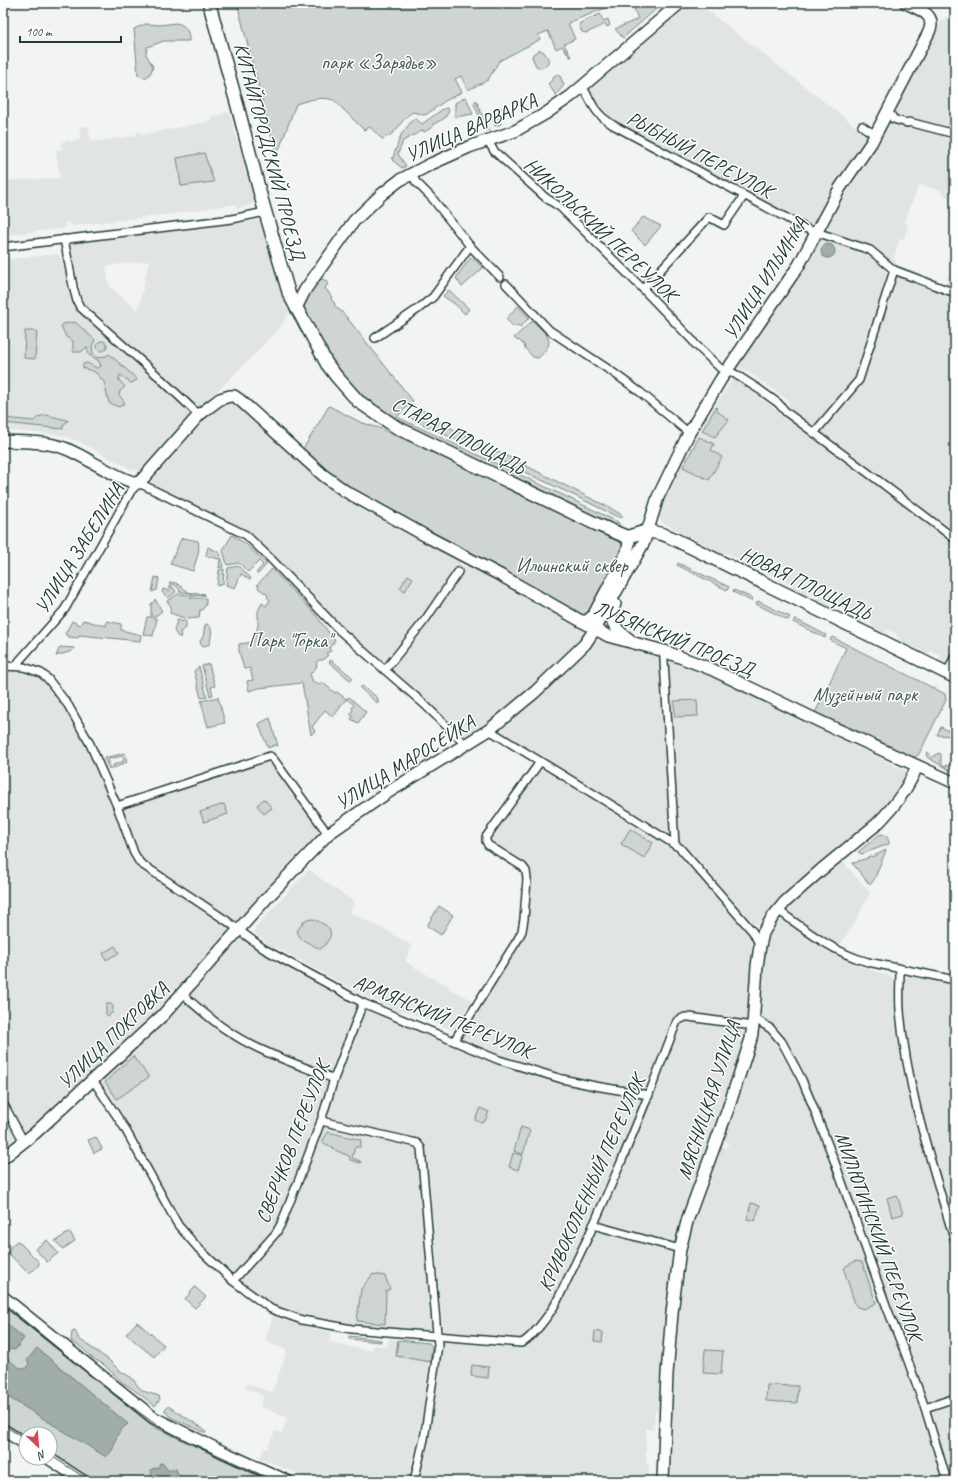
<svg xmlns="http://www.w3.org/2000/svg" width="958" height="1484" font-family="Caveat,sans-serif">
  <rect width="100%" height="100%" fill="#f2f3f3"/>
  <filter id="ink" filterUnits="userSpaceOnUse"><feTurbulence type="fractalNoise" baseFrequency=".025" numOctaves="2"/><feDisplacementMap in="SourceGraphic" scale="8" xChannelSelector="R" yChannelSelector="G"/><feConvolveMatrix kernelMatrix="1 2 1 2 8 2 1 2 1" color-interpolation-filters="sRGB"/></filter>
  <g filter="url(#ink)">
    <!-- built -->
    <g fill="#e0e4e3" fill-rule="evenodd">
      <path d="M689,3H698L859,129L861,127L870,136L860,153L856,154L834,187L823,206V210L814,229L606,118L596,108L586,88L619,60L625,59L639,47V42L652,31L657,32Z"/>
      <path d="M949,16L955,18V129L898,115L896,113L895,109L910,78L913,77L922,60L920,57L933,33L942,20L946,17Z"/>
      <path d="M229,112L255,203L237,209L235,204L178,213L71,226L70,222L65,223V228L6,235V239H3V181L60,178L56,150L62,149L61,143H63V141L68,140L69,142L81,140L79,127L88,126L91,142L136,136V133L141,132L142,135L211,121V117Z"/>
      <path d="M894,121L955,138V199L945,196L940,190L919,185L904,222L908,224L904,239L900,238L893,260L896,261V264L946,284L955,255V290L890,264L826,232L823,229L841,198L888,124Z"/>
      <path d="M257,220H262L289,306V312L281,326L249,360L200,408L197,409L163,377L159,371L85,304L83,301L71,245L72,243L233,224ZM149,261L138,310H137L109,286L106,266Z"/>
      <path d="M819,238H823L863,250L872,256L884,267L887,275L856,378L852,384L816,425L812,427L788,410L787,407L790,401L744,369L740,371L736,366L739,360L742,359L756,339L755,336L761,327H764L802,271V267Z"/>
      <path d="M56,254L59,255L61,258L72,299L78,310L193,413L191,417L142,470L139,471L131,469L80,442L61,435L3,430V260Z"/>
      <path d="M899,275L955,295V536L822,435L820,432L821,429L863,381L894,281L896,277Z"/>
      <path d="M732,380H735L808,432L878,483L955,543V648L949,661L944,662L941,661L940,655L929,650L930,655L899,640L897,634L886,629L887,635L873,628L871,621L861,617L863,623L849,616L847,610L830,602L831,608L818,601L817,596L807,592L808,597L794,590L791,585L727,553L721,554L660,521L658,515L659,509L668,487L700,429L728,386Z"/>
      <path d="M231,397L287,446L457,558L460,561V565L423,618L385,666L339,626L249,533L154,486L151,483L153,476L222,401Z"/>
      <path d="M468,566H471L582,627L584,633L580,641L536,684L497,717L481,729L466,737L462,735L446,719L390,669L427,623L465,568Z"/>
      <path d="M601,639L659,658L661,660L672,835L669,837L661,834L660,831L593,788L511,739H508L500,732V730L504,726L558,679L595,643Z"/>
      <path d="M669,660L709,674L906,771L908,773L899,791L879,815L758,924L751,923L740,912L719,885L716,884L710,878L711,875L691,852L687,851L679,843L677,840V833L679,831L667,661Z"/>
      <path d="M3,669L25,671L41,678L65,707L90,751V754L109,795L127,849L163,883L184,895L186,898L222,923L224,922L231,930L228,934L224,939H221L189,975L190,978L167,1003L137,1033H134L102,1061V1064L76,1088H73L33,1125V1129L26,1133L22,1131L3,1094V948L6,898L3,882Z"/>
      <path d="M267,760L271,763L292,791H294L301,800V802L322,831L304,850H301L277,877V880L239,921L236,922L144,862L137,849L123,808Z"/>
      <path d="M541,770H544L551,773L621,817H623L632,822L633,825L656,838H659L678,851L742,923L753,939L752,974L748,1020L746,1022L687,1014L676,1016L666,1042L664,1043L647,1091L611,1086L565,1076L511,1060L463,1039L461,1037L521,942L525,933L528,921L531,880L530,870L526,866L492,843L490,839Z"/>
      <path d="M842,860L870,893L855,922L839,947L794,917L791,914L789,909L790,905Z"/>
      <path d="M309,869L321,879L354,902L350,913L384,929L412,946L405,961L430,977L449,986L448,988L472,1000L453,1030L402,1010L401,1012L361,994L275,947L273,949L254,932L255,928Z"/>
      <path d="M779,920H782L852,963L889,976L894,979L897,1026L907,1084L921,1143L955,1257V1395L932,1402L929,1401L926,1396L880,1277L837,1159L805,1079L787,1043L780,1032L781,1031L780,1029L760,1019L759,1017L762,967L765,947L771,929Z"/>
      <path d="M240,937L304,977L356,1006L357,1009L333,1073H330L283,1055L240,1035L210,1013L191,996V994L193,990Z"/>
      <path d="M909,976L955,984V1228L930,1143L909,1055L903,1009L904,980L906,977Z"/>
      <path d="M183,1002H186L224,1033L257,1050L329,1080L299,1167L276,1225L269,1235L232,1275L205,1250L181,1223L134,1135L100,1082L148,1038Z"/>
      <path d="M366,1010H370L508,1067L513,1068L515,1066L526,1069L527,1072L595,1090L634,1097L637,1095L640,1096L643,1099L641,1106L640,1108L575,1259L572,1260L552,1302L522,1339L443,1332L433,1220L424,1144L417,1139L328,1117L337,1081L363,1013Z"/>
      <path d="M684,1020L741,1027L745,1031L746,1035L733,1078L700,1166L677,1237L674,1242L669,1243L598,1222L679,1023Z"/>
      <path d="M761,1028H764L771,1033L778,1043L782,1051L781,1054L782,1057L787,1059V1061L785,1063L787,1066L791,1068L799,1081L820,1132L916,1399L943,1481H670L668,1476L669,1464L671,1461V1456L669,1452L670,1430L673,1426V1416L671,1410L673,1407V1402L671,1398L672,1393L674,1390V1382L672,1379L673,1350L682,1267L693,1221L695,1214L698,1212L707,1186V1182L711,1170L714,1168L719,1155L718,1152L721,1147H727L728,1142L725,1141L724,1137L758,1032Z"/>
      <path d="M3,1110L17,1139L3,1151Z"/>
      <path d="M326,1126L417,1148L424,1217L432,1329L431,1330L371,1327L325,1322L303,1316L276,1308L261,1298L241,1282L240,1279L279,1235L287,1224L323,1127Z"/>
      <path d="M595,1231L603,1232L671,1251L674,1255L660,1411H655L653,1429H646V1464H649V1481H418L429,1436L443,1343L446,1342L519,1348L526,1346L545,1325V1322L561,1303L590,1243L589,1240Z"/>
      <path d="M273,1316L310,1328L331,1332L329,1342L371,1351L374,1345L387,1347L389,1339L429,1343L432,1346L422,1416L408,1481H314L260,1458L264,1448L267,1449L275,1431L282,1433L287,1418L260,1406L264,1396L246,1388L247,1384L272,1392L283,1363L287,1350L265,1341Z"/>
      <path d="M955,1402V1481H951L932,1413L934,1410Z"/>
    </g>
    <!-- green -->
    <g fill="#ced5d3" stroke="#768984">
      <path d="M237,3H618L568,23L575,39L564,44L571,57H570L562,46L556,49L548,31L538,35L540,38L539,40L499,61L488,80L468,90L461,76L455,79L462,92L445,101L427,114L424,115L413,112C402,118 401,126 393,133C390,136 385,137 382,139L370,127L364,130L334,100C320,96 309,100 296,104L280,147L276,154Z"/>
      <path d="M632,3H663L623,38L615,29L638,19Z"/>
      <path d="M600,14L603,21L608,19L610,25L607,27L605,24L587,33L582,32L579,26L580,23Z"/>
      <path d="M176,23C185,24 190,33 189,41H164L147,47L146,54L153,67L150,74L145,78L138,75L134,29L145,24L160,25Z"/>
      <path d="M540,50L544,52L549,60L547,65L541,68L536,66L532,57L533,54Z"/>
      <path d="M557,74L560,76L564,85L556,95L548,84L554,78L553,77Z"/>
      <path d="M466,97L473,114L455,117V103Z"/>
      <path d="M476,100L487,128L490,130L486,131L474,104Z"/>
      <path d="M504,107L506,112L498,116L501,124L495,126L490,113Z"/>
      <path d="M447,108L449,111L445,118L432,125L433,127L424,132L423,130L403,141L398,154L406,166L402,168L392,160L401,135L413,119L415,118L422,124L443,109Z"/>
      <path d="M442,136L444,143L432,149L429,143Z"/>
      <path d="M204,153L214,182L181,186L177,158Z"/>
      <path d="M643,217L661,226L645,245L631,231Z"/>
      <path d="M471,258L475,260L483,268L462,287L456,278L467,262Z"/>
      <path d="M320,279L325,280L328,284L325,288L332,297L331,299L335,304L334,305L344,314L413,401L397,417L567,497L618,522L621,528L523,481L406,429L364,401L338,373L306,314L302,304L304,299Z"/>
      <path d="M449,290L469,309L465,314L456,305L443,296Z"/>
      <path d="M518,306L529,318L520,327L517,325L514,327L506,319Z"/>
      <path d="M75,322L95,340L92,346L93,353L97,358L106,356L109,354L136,378L137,380L131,383L120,375L119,380L125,387L120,391L119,395L125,403L119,407L109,403L104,382L95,372L83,368V364L87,363L97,368L101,366L99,361L89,355L87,347L81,352H73V341L66,337L61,326L63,324Z"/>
      <path d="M531,322H534C541,330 555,338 546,349C544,352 541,356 538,358L533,357L524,347L525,346L519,340L518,341L514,338Z"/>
      <path d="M25,331H37L35,359L24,358Z"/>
      <circle cx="102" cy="346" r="5"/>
      <path d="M329,406L360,422L379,428L406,440L623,544L624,547L591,615L585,617L343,485L321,469L303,449Z"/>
      <path d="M716,407L717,411L729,420L715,437L702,431Z"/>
      <path d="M420,408L435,420L610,508L622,515V517L620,518L569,493L412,419L411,417Z"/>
      <path d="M46,415L67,420L68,421L63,425V429L3,423V418L34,421L38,417Z"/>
      <path d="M699,437L714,444L711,450L722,457L709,480L683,467Z"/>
      <path d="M232,535L246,544L267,564L258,574L256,573L263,565L259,561L248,572L239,563L227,565L223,550Z"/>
      <path d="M184,538L198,541C201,551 195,562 193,571L170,564L181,539Z"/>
      <path d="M208,547L220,553L223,567L219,568L220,559L206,556Z"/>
      <path d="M678,563L729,587L727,590L677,565Z"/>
      <path d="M238,566L251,578L250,580L241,574L235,588L226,585L228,568Z"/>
      <path d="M224,569L223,584L217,586L219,570Z"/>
      <path d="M272,569L315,614L335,641L329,648L331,651L326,653L328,655L323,660H319L317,662L316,668L310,674L313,682L321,684L322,682L335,693L337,692L346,699L349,697L366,712L358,723L351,719L353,716L350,714L353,710L352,708L354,705L347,699L340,706V708L333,717L325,710L312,727L315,731L311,735L302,683L259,688L249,691L247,681L253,680L250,668L244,669L239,651V644L253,642L258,626V611L262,603L266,606L270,600L267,597L268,595L258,588L259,586L257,585Z"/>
      <path d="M408,575L413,578L405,591L400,588Z"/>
      <path d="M155,577L159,578L157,590L152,592Z"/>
      <path d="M170,582L176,583L190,593L205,594L179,592L180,590L174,584L169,589Z"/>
      <path d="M173,587L176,592L168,598L162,592L163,589L169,591Z"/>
      <path d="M734,590L752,598L751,601L733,592Z"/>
      <path d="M178,594L189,595H205L192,596L190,598L191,599L192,598H206V604L202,610H200L199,618L187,619L170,613L171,606L167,601Z"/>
      <path d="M155,599L162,611L153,618L157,619L153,636L143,634L147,617H152L151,616V604L154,602Z"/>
      <path d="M758,601L790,617L788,620L756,604Z"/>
      <path d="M795,619L826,635L825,638L793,622Z"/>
      <path d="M83,620L106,626L107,621L121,624V630L141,635L140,641L79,635L78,638L69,637L65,634L72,621L80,625Z"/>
      <path d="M177,620H180L182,622L184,620L186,622V628L180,632L181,637H178L174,631Z"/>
      <path d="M207,624C215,630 210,636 210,644L204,646L201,645L200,641L203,637L205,625Z"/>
      <path d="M832,637L945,694L946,700L919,754L916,757H910L863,733L815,713L846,648L830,640Z"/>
      <path d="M60,647L74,648L72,651L56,656Z"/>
      <path d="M331,660L353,678L351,681L329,662Z"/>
      <path d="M209,664L215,686L211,687L213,695L210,696L202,666Z"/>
      <path d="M199,667L207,697L201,698L194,671Z"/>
      <path d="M362,686L378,698L377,700L379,701L377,703L360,688Z"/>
      <path d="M218,697L225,723L208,727L201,701Z"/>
      <path d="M697,700L698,716L675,717L674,701Z"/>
      <path d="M270,718L278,746L275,745L268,748L259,725L260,723Z"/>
      <path d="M941,727L955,734V736L937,735Z"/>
      <path d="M928,752L932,758L938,753L941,754V762L944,766L949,765L955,758V773L928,758L926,755Z"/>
      <path d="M125,753L127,762L114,768L113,765L124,761L123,756L108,759L111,769H109L104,758Z"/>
      <path d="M264,799L272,808L264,814L257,805Z"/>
      <path d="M224,804L228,814L204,822L200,812Z"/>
      <path d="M630,829L653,843L644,858L621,844Z"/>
      <path d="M880,834C886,834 889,839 889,844L862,854L858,852Z"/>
      <path d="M886,850L874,880L870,885L853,864V863L858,862V861L868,858L867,857L871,856L872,857Z"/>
      <path d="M439,906L453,915L441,935L427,926Z"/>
      <path d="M313,919C321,923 335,927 329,939C326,943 325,946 320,949L301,939L297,931L305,920Z"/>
      <path d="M115,946L119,953L106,960L103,953Z"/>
      <path d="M106,1004H111L113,1007L112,1013L108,1016L106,1014Z"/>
      <path d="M133,1056L149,1077L117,1099L105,1082Z"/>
      <path d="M480,1108L489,1112L485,1121L481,1123L475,1120Z"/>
      <path d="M521,1127L530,1130L523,1154L514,1151Z"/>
      <path d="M328,1132L361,1140L360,1147H355L352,1158L360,1161L361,1163L350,1160L349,1156L335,1150L333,1148L322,1142Z"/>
      <path d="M96,1137L102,1149L94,1153L88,1140Z"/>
      <path d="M513,1153L523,1155L518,1170L509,1167Z"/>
      <path d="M897,1195L903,1214L892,1217L887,1198Z"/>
      <path d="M751,1203L760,1205L755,1221L747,1219Z"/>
      <path d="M70,1232L75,1241L63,1249L55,1241Z"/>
      <path d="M47,1240L58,1253L47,1262L35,1249Z"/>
      <path d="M17,1241H18L39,1262V1264C36,1269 33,1271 28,1273L8,1253L11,1246Z"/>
      <path d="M856,1261L862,1262L876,1303L864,1309L857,1307L855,1304L845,1273L844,1269L846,1266Z"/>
      <path d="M373,1274L385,1276L390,1289L386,1291L385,1324L357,1321L361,1289Z"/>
      <path d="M195,1287L206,1297L195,1308L185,1299Z"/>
      <path d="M3,1306L154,1427L269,1481H93L50,1453V1434H26V1437L3,1422Z"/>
      <path d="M137,1322L164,1345L154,1357L126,1334Z"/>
      <path d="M75,1331L79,1339L109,1360L120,1371L132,1378L137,1385L143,1391L159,1396L160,1399L155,1406C150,1402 127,1384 123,1383L103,1364L92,1358L82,1348L71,1341L72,1332Z"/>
      <path d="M595,1331L603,1333L602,1342L594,1341Z"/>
      <path d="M349,1336L381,1340V1342L349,1339Z"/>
      <path d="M398,1340L429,1343L432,1346L430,1362L396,1356Z"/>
      <path d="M705,1350L723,1351L721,1374L703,1373Z"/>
      <path d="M472,1365L489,1367L488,1378L471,1376Z"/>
      <path d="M767,1385L798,1386L797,1403L766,1401Z"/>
      <path d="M168,1406L204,1429L206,1433L170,1417L165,1411L166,1408Z"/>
    </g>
    <!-- water -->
    <g fill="#a1adaa" stroke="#6d807b">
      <circle cx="828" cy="251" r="7"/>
      <path d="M3,1321L24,1338L15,1350L11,1349L7,1351L6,1355C9,1361 19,1369 25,1369L29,1364L27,1360L37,1348L128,1424C119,1430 116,1436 114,1446C113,1450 109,1454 106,1457L3,1394Z"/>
      <path d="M160,1463H162L169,1471L173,1468L176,1469L178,1474L181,1476V1481H158C154,1479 151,1475 151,1471L152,1469L158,1468Z"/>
    </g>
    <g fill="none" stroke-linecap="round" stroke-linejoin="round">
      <!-- street-tunnel -->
      <path stroke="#c8cfcd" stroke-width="7" stroke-dasharray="7 3.5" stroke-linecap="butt" d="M458,572L463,565"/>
      <defs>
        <g id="street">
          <path d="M582,87C588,94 590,102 596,110C600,116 607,121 613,125L807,229L870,250L894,270L955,293"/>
          <path d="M892,116L893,119L907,123L909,122L955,134"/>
          <path d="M862,126L875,135"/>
          <path d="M488,141L494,151L546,198L560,207L643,289L693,341"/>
          <path d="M411,173L416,182L432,198L470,246L500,277"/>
          <path d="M64,239L73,286"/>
          <path d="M3,247L232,219L265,212"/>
          <path d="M506,284L549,330L608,369"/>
          <path d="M643,289L709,217L724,225L744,196"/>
          <path d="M74,290L77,301L80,307L158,376"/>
          <path d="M375,338L418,309L433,297L470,246"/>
          <path d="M695,344L720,368L735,374L760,390L778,403L786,412L879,481L955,539"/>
          <path d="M611,371L640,392L689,433"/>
          <path d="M161,379L199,415"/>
          <path d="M814,433L859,380L894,270"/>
          <path d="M664,651V661L675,845"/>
          <path d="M3,666L24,667L41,673L48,679L68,705L90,744L117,806L134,853L140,863L227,921L264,949L363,1003L499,1060L562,1079L595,1086L649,1095"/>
          <path d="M16,666L20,660L65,609L131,491L139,483L246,535L272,560L340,631L424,704L466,745"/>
          <path d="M385,670L425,620L458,572"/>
          <path d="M947,673L955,656"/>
          <path d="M489,730L628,815L680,848L753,932L760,946"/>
          <path d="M117,806L270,756L274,760L328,834"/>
          <path d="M778,910C805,930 835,953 868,962L955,980"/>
          <path d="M900,969C900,983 899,997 900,1011C907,1091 933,1167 955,1242"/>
          <path d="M182,994C196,1006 210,1019 225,1029C257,1052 298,1064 334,1079"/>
          <path d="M754,1018L771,1029L782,1042L802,1080L812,1104L834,1160L887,1308L907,1358L925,1408L947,1481"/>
          <path d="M454,1041L518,939L522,931L524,919L527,879L526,871L523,867L488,845L486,841V837L540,762"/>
          <path d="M93,1080L124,1127L178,1225L198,1248L233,1281L271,1309L302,1320L352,1329L521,1343C531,1340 551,1312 556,1303L590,1233L622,1160L651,1089L677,1021L685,1017H689L753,1026"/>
          <path d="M3,1103L24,1142"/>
          <path d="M321,1121L417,1143L421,1148L438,1345L424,1439L414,1481"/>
          <path d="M593,1225L680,1249"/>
          <path d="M233,1281L276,1233L281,1224L303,1169L321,1121L334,1079L363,1003"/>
          <path d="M925,1408L955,1398"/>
        </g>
        <g id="secondary">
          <path d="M296,308L305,290L354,221L382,194L400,180L431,164L469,147L515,131L545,114L571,96L680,3"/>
          <path d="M3,441C23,442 45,441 64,448C82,454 123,483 139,483L199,415L208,408L220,399L230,396H234L241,401L323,475L345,491L426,536L502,576L581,621L608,636L664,651L711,669L821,722L955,783"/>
          <path d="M615,604C606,620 616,630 629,639"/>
          <path d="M581,621H587L593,616L627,552L629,543L627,537"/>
          <path d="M3,1158L35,1133L163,1015L265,900L328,834L387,793L489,730L535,692L585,644L595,629L644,542L658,497L689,433L721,379L799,265L840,188L871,143L928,34C938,15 921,10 906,3"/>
          <path d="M3,1297L154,1418L223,1452L287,1481"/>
          <path d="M3,1430L26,1444"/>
          <path d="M48,1458L83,1481"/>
          <path d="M663,1481L667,1374L672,1313L680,1249L688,1218L728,1109L751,1039L753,1026L757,966L760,946L763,933L772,918L785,902L821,870L877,824C894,807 908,789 917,766"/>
        </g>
        <path id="primary" d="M209,3L238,108L261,197L289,294L327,364L336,376L358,401L396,427L596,524L627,537L647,531L662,534L670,537L955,677"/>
      </defs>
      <!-- street casing -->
      <use href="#street" stroke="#1f3d34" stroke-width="10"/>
      <!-- secondary casing -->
      <use href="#secondary" stroke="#1f3d34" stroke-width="14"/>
      <!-- primary casing -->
      <use href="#primary" stroke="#1f3d34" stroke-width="15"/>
      <!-- street -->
      <use href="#street" stroke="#fff" stroke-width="7"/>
      <!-- secondary -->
      <use href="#secondary" stroke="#fff" stroke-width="11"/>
      <!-- primary -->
      <use href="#primary" stroke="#fff" stroke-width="12"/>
      <!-- tram -->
      <g stroke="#1f3d34" stroke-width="1">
        <path d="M3,1303L104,1386L155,1424L189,1442L275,1481"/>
        <path d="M3,1425L26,1439"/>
        <path d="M50,1455L90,1481"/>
      </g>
    </g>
  </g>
  <g text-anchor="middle" stroke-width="3" stroke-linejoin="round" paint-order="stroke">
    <!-- park labels -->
    <g font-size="20" fill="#425b54" stroke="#fff">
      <text x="379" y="69">парк «Зарядье»</text>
      <text x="572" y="572">Ильинский сквер</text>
      <text x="290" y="647">Парк "Горка"</text>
      <text x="865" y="701">Музейный парк</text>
    </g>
    <!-- street labels -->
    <g font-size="20" fill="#1f3d34" stroke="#fff">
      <text transform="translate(471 127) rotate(-24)" y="7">УЛИЦА ВАРВАРКА</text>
      <text transform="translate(270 151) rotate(75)" y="7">КИТАЙГОРОДСКИЙ ПРОЕЗД</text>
      <text transform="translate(700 154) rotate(28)" y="7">РЫБНЫЙ ПЕРЕУЛОК</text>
      <text transform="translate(601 229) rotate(43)" y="7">НИКОЛЬСКИЙ ПЕРЕУЛОК</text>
      <text transform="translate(765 278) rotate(-58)" y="7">УЛИЦА ИЛЬИНКА</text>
      <text transform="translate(459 435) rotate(27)" y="7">СТАРАЯ ПЛОЩАДЬ</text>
      <text transform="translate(79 548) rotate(-58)" y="7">УЛИЦА ЗАБЕЛИНА</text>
      <text transform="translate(806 583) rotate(26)" y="7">НОВАЯ ПЛОЩАДЬ</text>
      <text transform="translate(674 638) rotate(22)" y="7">ЛУБЯНСКИЙ ПРОЕЗД</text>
      <text transform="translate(405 762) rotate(-32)" y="7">УЛИЦА МАРОСЕЙКА</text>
      <text transform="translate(443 1016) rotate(22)" y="7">АРМЯНСКИЙ ПЕРЕУЛОК</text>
      <text transform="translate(113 1035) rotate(-44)" y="7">УЛИЦА ПОКРОВКА</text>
      <text transform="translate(708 1100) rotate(-72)" y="7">МЯСНИЦКАЯ УЛИЦА</text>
      <text transform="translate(292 1142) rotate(-69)" y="7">СВЕРЧКОВ ПЕРЕУЛОК</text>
      <text transform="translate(591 1183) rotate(-66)" y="7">КРИВОКОЛЕННЫЙ ПЕРЕУЛОК</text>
      <text transform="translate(879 1236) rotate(70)" y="7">МИЛЮТИНСКИЙ ПЕРЕУЛОК</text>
    </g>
  </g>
  <!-- margin -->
  <rect width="958" height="1484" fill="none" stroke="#fff" stroke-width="16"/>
  <rect x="8" y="8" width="942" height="1468" fill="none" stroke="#1f3d34" stroke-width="1.5" filter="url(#ink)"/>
  <!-- north arrow -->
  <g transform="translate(38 1446) rotate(154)"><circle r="19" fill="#ffffff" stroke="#a5b1ae"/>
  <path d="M0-3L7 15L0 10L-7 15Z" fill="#d1495b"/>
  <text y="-6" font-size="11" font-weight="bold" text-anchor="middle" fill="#1f3d34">N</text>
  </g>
  <!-- scale -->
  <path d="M20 36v6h101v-6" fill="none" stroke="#1f3d34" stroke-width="2"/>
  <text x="26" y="36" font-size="12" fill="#1f3d34" stroke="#ffffff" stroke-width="3" paint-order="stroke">100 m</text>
</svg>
